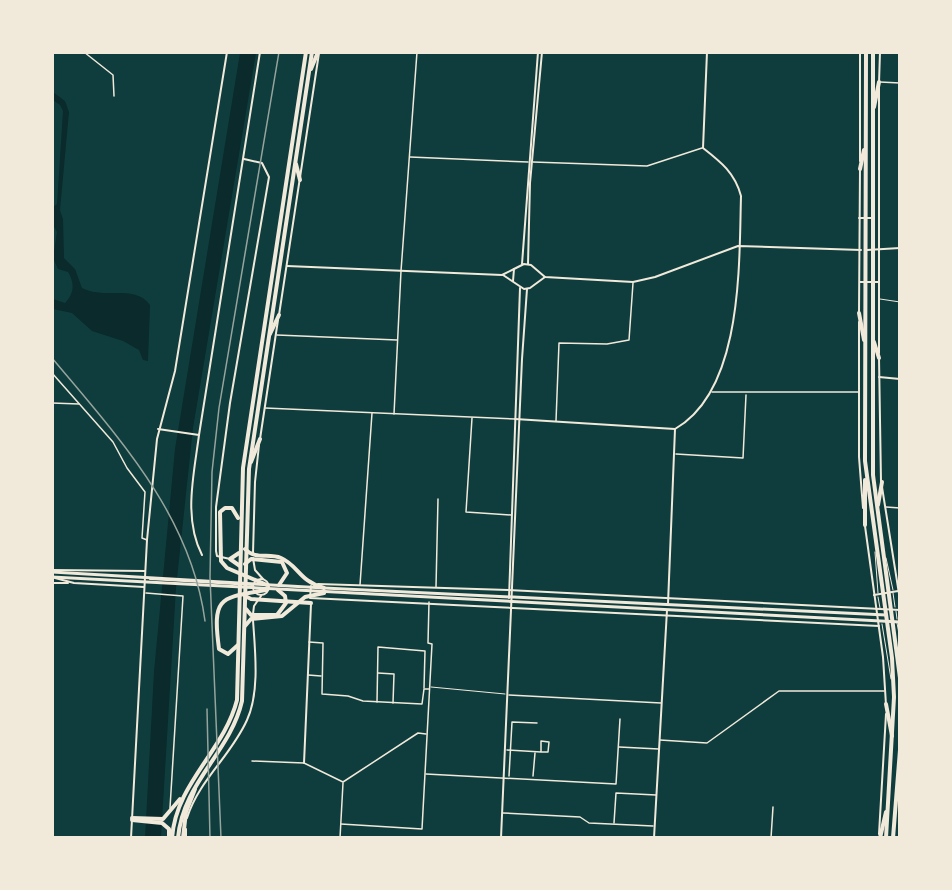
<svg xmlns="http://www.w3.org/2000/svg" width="952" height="890" font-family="Overpass,sans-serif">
  <rect width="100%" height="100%" fill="#0f3d3e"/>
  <!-- water -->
  <g fill="#0a2a2b">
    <path d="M240,53H256L193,428L176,588L161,837L145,838L154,672L175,449Z"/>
    <path d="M53,92L65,101L69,112L60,210L63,219L64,258L75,269L82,288C105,300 135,284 150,305L148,361L143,360L139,350L123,341L92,331L72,313L53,309V299L65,303C74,294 75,283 68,272L58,269L53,258L57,232L53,225V207L57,204L63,111L60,105L53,100Z"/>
  </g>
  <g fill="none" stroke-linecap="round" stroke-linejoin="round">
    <!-- service -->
    <g stroke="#f1e9da" stroke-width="1">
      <path d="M880,299L900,302"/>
      <path d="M875,552L878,593"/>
      <path d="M886,558L893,590"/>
      <path d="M893,593L895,607"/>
      <path d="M878,597L880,608"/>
      <path d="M896,611L897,619"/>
      <path d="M897,623L900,639"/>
      <path d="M882,624L891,679"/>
      <path d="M431,687L505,694"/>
    </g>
    <!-- minor -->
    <g stroke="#f1e9da" stroke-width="1.5">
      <path d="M84,52L113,75L114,96"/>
      <path d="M880,82L900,83"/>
      <path d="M410,157L528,162"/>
      <path d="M533,162L647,166L702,148"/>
      <path d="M277,335L397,340"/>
      <path d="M52,373L113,442L127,468L145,492L142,538L147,540"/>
      <path d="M712,392H858"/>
      <path d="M52,403L79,404"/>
      <path d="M265,408L515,419"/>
      <path d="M394,414L401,271L417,52"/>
      <path d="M472,418L466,512L511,515"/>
      <path d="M556,421L559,343L607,344L629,340L633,283"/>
      <path d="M676,454L743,458L746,395"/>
      <path d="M886,507L900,508"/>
      <path d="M360,585L372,413"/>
      <path d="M436,587L438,499"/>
      <path d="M146,593L183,596L170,808"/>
      <path d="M309,642L323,643L322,694L348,696L363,701L422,704L424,689H429"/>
      <path d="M378,673L394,674L393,703"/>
      <path d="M308,675L321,676"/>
      <path d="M509,695L661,703"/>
      <path d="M377,702L378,647L425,651L424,688"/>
      <path d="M660,740L707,743L779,691H884"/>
      <path d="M619,747L659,749"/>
      <path d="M507,750L541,752V741L549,742L548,752H541"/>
      <path d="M252,761L304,763L343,782L418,733L426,734"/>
      <path d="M426,774L616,784L620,719"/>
      <path d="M509,776L512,722L537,723"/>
      <path d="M533,776L535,753"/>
      <path d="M503,813L580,817L589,823L653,826"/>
      <path d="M614,823L616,793L656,795"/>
      <path d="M341,824L422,829L432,644L428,643L429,602"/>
      <path d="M340,838L343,783"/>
      <path d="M771,838L773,807"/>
    </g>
    <!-- tertiary -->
    <g stroke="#f1e9da" stroke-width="2">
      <path d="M860,52V161"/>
      <path d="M879,83L880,52"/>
      <path d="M859,218H874"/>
      <path d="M867,250L900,248"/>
      <path d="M522,264L538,52"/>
      <path d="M528,264L530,183L542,52"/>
      <path d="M287,266L502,275L514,269"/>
      <path d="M503,275L524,289L530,288L545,277"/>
      <path d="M513,281L514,269L524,264L531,265L545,277L633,282L655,277L738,246L861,250"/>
      <path d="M860,282H878"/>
      <path d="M859,314L860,169"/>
      <path d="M279,315L319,53"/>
      <path d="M859,322V457L863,508"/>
      <path d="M879,353V88"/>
      <path d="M879,358L881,482"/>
      <path d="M879,377L900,379"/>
      <path d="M515,419L675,429C743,390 739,265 741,196C735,173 721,162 703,148L707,52"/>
      <path d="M158,429L199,435L260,52"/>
      <path d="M199,435C194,474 183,518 202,555"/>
      <path d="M260,439L278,320"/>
      <path d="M882,487L900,600"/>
      <path d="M865,526L883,657L886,705"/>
      <path d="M253,553L255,482L259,445"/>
      <path d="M253,558L255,570L263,579"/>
      <path d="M230,559L217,556L216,551V507L230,403L269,177L262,163L244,159"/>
      <path d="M52,570L145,571"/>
      <path d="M55,578L74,583L144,587"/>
      <circle cx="261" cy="587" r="8"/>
      <path d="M150,579L252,585"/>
      <path d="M52,583H68"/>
      <path d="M318,584L508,590L900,610"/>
      <path d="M311,586L310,598L879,626"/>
      <path d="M874,595L898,591"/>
      <path d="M509,598L520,288"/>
      <path d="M668,604L675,429"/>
      <path d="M253,614L254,606L261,596"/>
      <path d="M304,763L311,604"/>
      <path d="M187,818C199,780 231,756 247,720C260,692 255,650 253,620"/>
      <path d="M186,829V838"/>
      <path d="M879,834L886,714"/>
      <path d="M131,838L147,540L157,439L175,371L227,52"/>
      <path d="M501,838L522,359L527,289"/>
      <path d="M654,838L667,610"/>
      <path d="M899,838L900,826"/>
    </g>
    <!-- primary -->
    <g stroke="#f1e9da" stroke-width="3">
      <path d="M52,572L324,588L886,615"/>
      <path d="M52,577L900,622"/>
    </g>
    <!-- trunk -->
    <g stroke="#f1e9da" stroke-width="4">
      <path d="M866,52L865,461L892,658L894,697L886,838"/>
      <path d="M873,52V475L900,678"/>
      <path d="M311,69L318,52"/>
      <path d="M874,107L879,82"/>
      <path d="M296,164L300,180"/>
      <path d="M860,169L864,150"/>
      <path d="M859,313L864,340"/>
      <path d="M270,334L279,315"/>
      <path d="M874,342L879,358"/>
      <path d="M251,462L260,439"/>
      <path d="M878,505L882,482"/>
      <path d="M238,518L232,508H225L220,512L221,561L227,568L267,585"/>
      <path d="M865,525V480"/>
      <path d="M245,549C255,560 269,553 281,558C299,566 299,581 324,588"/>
      <path d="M239,553L230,559L240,566"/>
      <path d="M245,564L251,559L282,562L287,573L279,585"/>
      <path d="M245,596L251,599L311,603"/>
      <path d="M246,609L251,615H277L286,603L285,596L278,590"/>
      <path d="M245,626L251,619L282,616L305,597L324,593"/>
      <path d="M238,645L228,654L219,649C212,596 220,598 266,590"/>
      <path d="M886,704L892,736"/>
      <path d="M132,818L163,819L180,799"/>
      <path d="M132,820L162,823L169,829V838"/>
      <path d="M172,838C176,783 224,751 237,700L243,468L306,52"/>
      <path d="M178,838C183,782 230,753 242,701L249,469L312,52"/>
      <path d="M183,838L186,812L195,789"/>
      <path d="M880,838L886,812"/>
      <path d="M893,838L900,750"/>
    </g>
    <!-- rail -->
    <g stroke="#97a49c" stroke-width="1.5">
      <path d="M52,358C118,437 191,515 205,621"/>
      <path d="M207,709L210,838"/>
      <path d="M221,838L210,577L212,472L219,408L279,52"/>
    </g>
  </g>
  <!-- border -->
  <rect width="952" height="890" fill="none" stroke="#f1e9da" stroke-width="108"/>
</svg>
